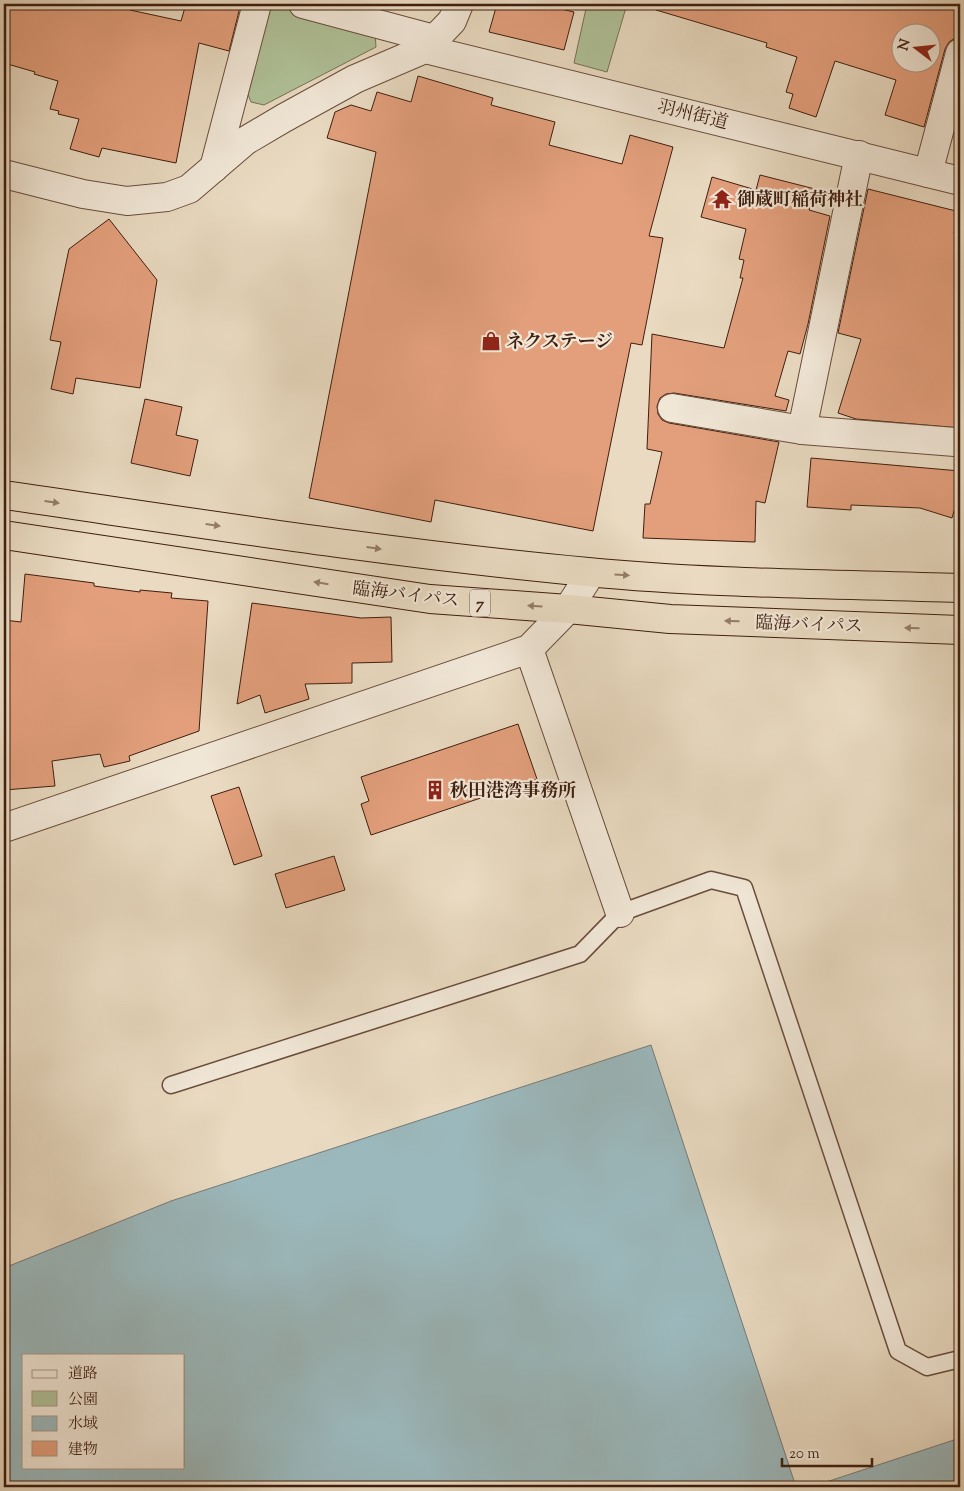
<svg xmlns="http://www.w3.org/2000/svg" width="964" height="1491" font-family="'Sorts Mill Goudy','Noto Serif JP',serif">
  <rect width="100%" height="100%" fill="#e9dac1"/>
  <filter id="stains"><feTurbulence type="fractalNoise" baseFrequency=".004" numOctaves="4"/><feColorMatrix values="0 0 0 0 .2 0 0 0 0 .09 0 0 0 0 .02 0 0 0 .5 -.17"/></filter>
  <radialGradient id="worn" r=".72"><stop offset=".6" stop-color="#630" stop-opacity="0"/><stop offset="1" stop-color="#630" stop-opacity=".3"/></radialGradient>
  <!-- green -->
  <g fill="#b0c198" stroke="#787054">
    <path d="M270,4L375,32L376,47L264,105L251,102L244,85Z"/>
    <path d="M587,4H627L607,72L574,63Z"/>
  </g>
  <!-- water -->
  <g fill="#9bb8bc" stroke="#767a77" fill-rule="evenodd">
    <path d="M651,1045L796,1487H4V1268L171,1201ZM24,1355H184V1467H24Z"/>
    <path d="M960,1438V1487H811Z"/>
  </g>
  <!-- building -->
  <g fill="#e39f7c" stroke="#3f1e0f" fill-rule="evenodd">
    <path d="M4,4H131L130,10L181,21L186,4H227L240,7L229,51L199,43L176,163L102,148L99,157L70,149L79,119L58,114L59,111L50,109L58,81L34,74L35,72L4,63Z"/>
    <path d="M497,4H540L574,12L564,50L489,32Z"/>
    <path d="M657,4H943L960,6V38H955L949,42L945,49L924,127L885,115L896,80L835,61L816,117L789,108L793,94L786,92L797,57L766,47L767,43L656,10ZM902,32H932V62H902Z"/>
    <path d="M418,76L493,98L491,105L555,122L549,145L622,164L630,135L673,147L649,236L663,238L642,345L631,343L593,531L435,500L431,522L309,498L376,152L327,138L335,112L351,105L371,111L377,92L411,102Z"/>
    <path d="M960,113V139L954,137Z"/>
    <path d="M760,175L815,189L809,210L830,216L808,324L800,354L788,351L775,396L789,400L786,411L674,393L666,394L660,398L657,406L658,414L662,420L669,423L779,442L765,503L756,501L755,542L643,538L645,504H650L662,452L647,449L652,334L724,348L743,278H740L744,260L739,259L746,229L701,217L712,177L756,190Z"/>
    <path d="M868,189L960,212L954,233L960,234V428L856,419L838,413L861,339L838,333Z"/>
    <path d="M109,219L157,280L140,388L76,378L73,394L51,389L61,342L50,340L69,249Z"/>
    <path d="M145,399L182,407L176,435L198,440L190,476L131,463Z"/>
    <path d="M811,458L960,471V490L952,518L920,508L851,505V510L807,507Z"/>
    <path d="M25,574L94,583V586L140,592V590L172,593L171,598L208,601L199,731L129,756L130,761L104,767L100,754L52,761L55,786L4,790V756L9,755L4,712V620L21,622Z"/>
    <path d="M252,603L361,618L391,617L392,662L352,663V683L305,684L309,699L265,713L260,695L237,704Z"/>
    <path d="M518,724L537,779L371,835L361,804L369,801L361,777Z"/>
    <path d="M239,787L262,856L234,865L211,796Z"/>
    <path d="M334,856L345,890L286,908L275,874Z"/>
  </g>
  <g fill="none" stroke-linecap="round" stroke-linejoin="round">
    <defs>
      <path id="service" d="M171,1085L580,954L620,913L711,880L744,888L898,1351L927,1367L960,1359"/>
      <g id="minor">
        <path d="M303,4L434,39"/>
        <path d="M425,49L960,181"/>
        <path d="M214,168L257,4"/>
        <path d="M928,173L960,53"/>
        <path d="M672,408L802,430L955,442"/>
        <path d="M802,430L859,155"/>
      </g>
      <g id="tertiary">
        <path d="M4,174L83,194L127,201L167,197L189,189L245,141L284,118L355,79L425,49L452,21L459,4"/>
        <path d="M529,649L620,913"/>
        <path d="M4,828L529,649L568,609L591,573"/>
      </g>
      <g id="trunk">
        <path d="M4,495C198,523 393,554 588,572C712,584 836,584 960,588"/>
        <path d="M4,535L430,599L568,609L670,619L960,630"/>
      </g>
    </defs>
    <!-- service casing -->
    <use href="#service" stroke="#6a4d3c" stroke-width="19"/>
    <!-- minor casing -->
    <use href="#minor" stroke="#6a4d3c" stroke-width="30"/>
    <!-- tertiary casing -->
    <use href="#tertiary" stroke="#6a4d3c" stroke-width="30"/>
    <!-- trunk casing -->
    <use href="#trunk" stroke="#3f1e0f" stroke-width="30"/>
    <!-- service -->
    <use href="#service" stroke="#f1e7d7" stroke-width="16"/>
    <!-- minor -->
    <use href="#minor" stroke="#f1e7d7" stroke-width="28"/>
    <!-- tertiary -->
    <use href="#tertiary" stroke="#f1e7d7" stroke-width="28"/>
    <!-- trunk -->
    <use href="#trunk" stroke="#e9dac1" stroke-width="28"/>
  </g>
  <!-- one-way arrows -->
  <defs><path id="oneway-solid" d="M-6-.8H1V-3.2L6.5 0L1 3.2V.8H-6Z" transform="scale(1.25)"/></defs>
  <g fill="#947c68">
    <use href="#oneway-solid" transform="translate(52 502) rotate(8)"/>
    <use href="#oneway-solid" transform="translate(213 525) rotate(8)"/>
    <use href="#oneway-solid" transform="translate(374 548) rotate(8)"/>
    <use href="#oneway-solid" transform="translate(622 575) rotate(4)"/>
    <use href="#oneway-solid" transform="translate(321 583) rotate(-171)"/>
    <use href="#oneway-solid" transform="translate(535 606) rotate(-176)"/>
    <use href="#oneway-solid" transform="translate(732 621) rotate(-178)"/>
    <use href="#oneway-solid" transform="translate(912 628) rotate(-178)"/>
  </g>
  <!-- icons -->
  <defs>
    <symbol id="temple-bare" viewBox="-9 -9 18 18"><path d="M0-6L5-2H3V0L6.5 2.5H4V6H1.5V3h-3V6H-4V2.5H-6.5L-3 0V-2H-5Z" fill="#8f2418" stroke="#f1e7d7" stroke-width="2.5" paint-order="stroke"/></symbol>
    <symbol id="shop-bare" viewBox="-9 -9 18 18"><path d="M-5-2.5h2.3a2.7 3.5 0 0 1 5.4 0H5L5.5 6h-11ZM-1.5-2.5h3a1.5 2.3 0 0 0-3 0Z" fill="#8f2418" stroke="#f1e7d7" stroke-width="2.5" paint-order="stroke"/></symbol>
    <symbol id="building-bare" viewBox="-9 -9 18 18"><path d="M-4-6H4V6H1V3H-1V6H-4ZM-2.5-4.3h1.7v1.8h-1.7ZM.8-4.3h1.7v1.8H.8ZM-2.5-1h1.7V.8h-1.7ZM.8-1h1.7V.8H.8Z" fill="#8f2418" stroke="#f1e7d7" stroke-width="2.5" paint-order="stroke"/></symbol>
  </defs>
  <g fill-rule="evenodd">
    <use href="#temple-bare" x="708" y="185" width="28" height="28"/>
    <use href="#shop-bare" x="477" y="327" width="28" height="28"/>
    <use href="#building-bare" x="421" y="776" width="28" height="28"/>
  </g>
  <g text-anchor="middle" stroke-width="4.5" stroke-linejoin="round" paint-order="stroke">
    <!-- shield labels -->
    <rect fill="#f1e7d7" stroke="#745a4b" stroke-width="1" x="470" y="589.5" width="20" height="27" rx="4"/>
    <g font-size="16" font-weight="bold" fill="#3f1e0f">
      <text x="480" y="609">7</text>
    </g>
    <!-- street labels -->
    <g font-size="18" fill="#3f1e0f" stroke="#f1e7d7">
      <text transform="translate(693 114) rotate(14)" y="6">羽州街道</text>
      <text transform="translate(406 594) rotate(7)" y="6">臨海バイパス</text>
      <text transform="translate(809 624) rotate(2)" y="6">臨海バイパス</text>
    </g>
    <!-- poi labels -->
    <g font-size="18" font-weight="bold" fill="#3f1e0f" stroke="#f1e7d7" text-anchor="start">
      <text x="737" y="205">御蔵町稲荷神社</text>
      <text x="506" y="347">ネクステージ</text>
      <text x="450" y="796">秋田港湾事務所</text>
    </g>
  </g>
  <!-- margin -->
  <rect width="964" height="1491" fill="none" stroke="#e9dac1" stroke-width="20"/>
  <rect x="5" y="5" width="954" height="1481" fill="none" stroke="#3f1e0f" stroke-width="2.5"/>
  <rect x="10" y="10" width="944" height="1471" fill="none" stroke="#3f1e0f"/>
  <!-- legend -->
  <rect x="22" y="1354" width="162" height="115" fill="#f1e7d7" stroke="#aa9787"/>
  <rect x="32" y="1370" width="25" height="8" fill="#f1e7d7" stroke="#aa9787"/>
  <text x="68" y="1378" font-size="15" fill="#3f1e0f">道路</text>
  <rect x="32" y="1391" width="25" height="15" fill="#b0c198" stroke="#aa9787"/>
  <text x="68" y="1404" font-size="15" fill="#3f1e0f">公園</text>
  <rect x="32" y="1416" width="25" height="15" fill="#9bb8bc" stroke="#aa9787"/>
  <text x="68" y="1428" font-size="15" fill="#3f1e0f">水域</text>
  <rect x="32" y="1441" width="25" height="15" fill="#e39f7c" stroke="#aa9787"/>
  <text x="68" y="1454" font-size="15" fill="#3f1e0f">建物</text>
  <!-- north arrow -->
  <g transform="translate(916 48) rotate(286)"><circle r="24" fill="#f1e7d7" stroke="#aa9787"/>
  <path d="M0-4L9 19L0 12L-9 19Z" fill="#8f2418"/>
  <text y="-8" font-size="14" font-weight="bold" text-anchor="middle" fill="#3f1e0f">N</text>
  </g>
  <!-- scale -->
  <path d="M782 1458v8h90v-8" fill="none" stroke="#3f1e0f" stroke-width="2.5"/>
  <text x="789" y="1458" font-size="15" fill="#3f1e0f" stroke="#f1e7d7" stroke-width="4" paint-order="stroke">20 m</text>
  <rect width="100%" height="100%" filter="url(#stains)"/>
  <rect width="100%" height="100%" fill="url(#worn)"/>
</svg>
